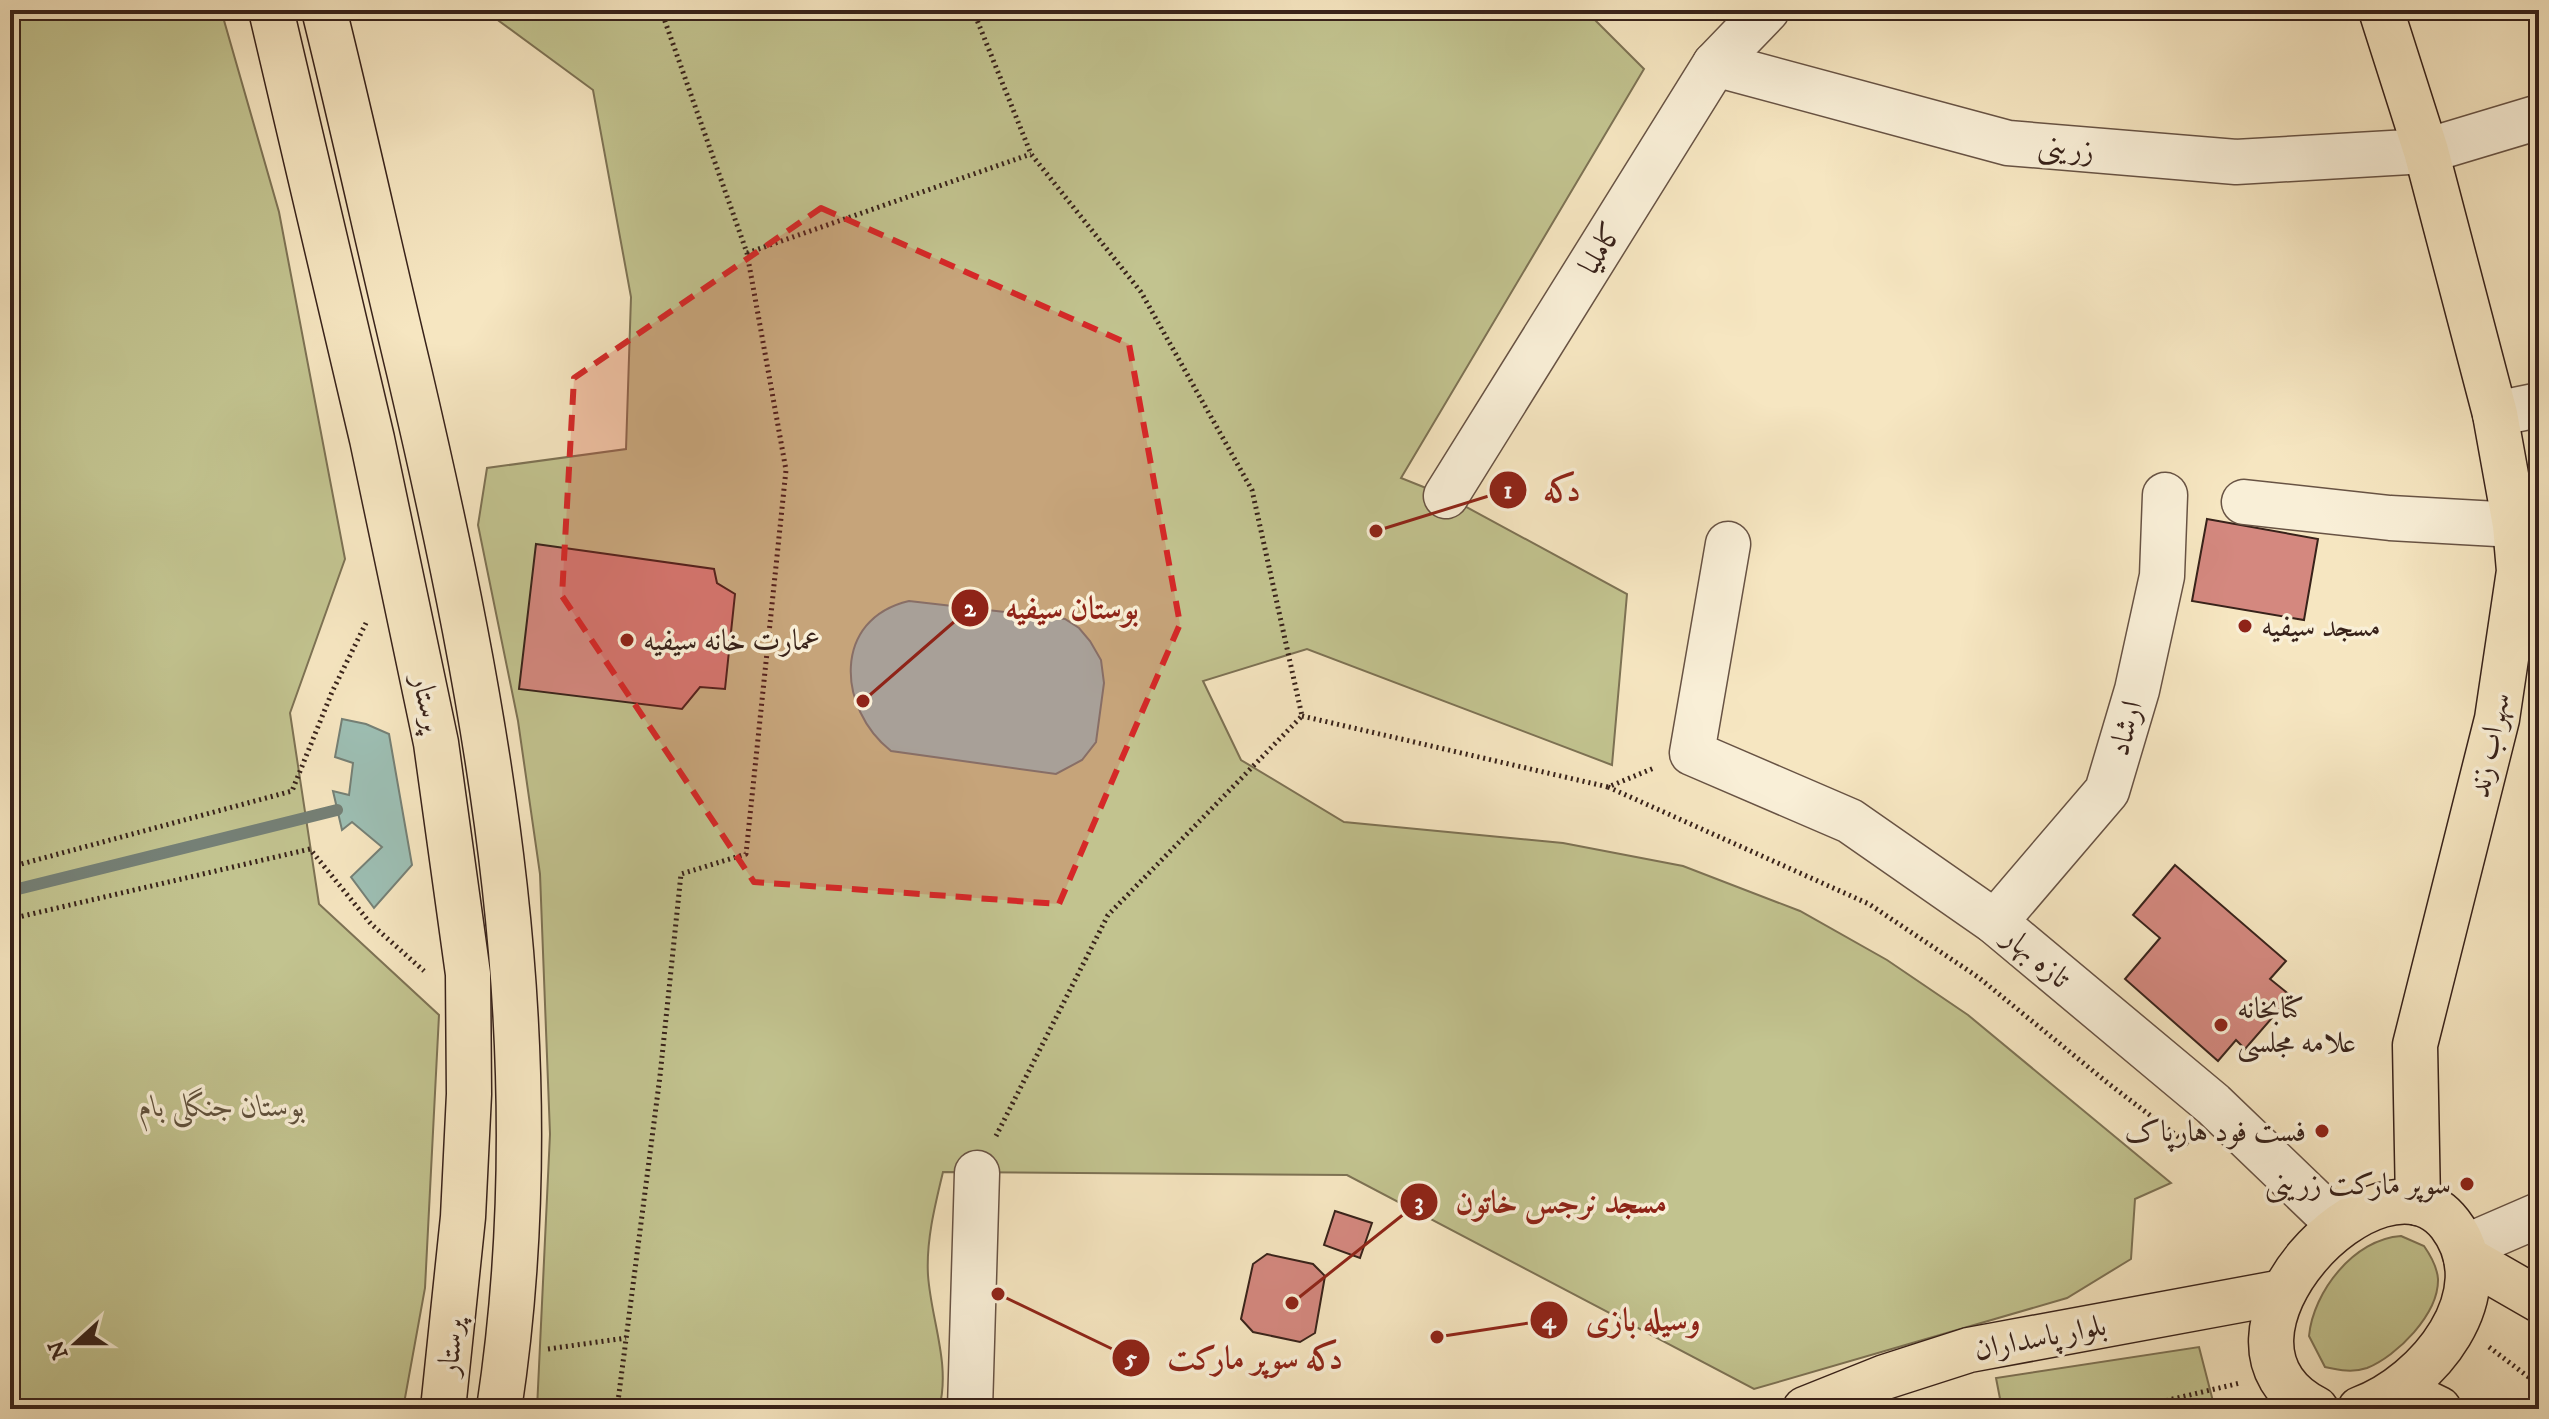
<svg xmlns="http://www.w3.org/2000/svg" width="2549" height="1419" font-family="'IM FELL DW Pica',Amiri,serif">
  <rect width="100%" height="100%" fill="#f6e6c1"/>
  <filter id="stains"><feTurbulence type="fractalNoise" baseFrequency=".0025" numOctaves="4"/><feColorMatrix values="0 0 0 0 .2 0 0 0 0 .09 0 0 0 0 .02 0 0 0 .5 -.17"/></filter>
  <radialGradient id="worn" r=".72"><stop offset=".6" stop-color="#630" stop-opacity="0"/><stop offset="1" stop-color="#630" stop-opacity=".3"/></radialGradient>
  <!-- green -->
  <g fill="#c2c38f" stroke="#7d7254" stroke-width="2">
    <path d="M10,10H221L279,212L345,559L290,713L319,904L439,1015L425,1288L403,1409H10Z"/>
    <path d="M484,10H1585L1644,69L1401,478L1446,496L1627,594L1612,765L1307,649L1203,681L1241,760L1344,822L1563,843L1683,866L1800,911L1887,960L1968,1015L2171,1183L2135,1199L2131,1259L2067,1298L1754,1389L1347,1175L943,1172C935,1205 926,1241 928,1275C931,1320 951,1364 939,1409H537L550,1134L540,874L518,721L478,525L487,468L626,449L631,297L593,90Z"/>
    <path d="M2401,1236L2424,1246C2431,1256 2437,1266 2438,1279C2439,1314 2397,1356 2367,1368C2352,1373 2339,1370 2325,1367L2309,1336C2313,1292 2354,1239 2401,1236Z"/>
    <path d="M2199,1347L2215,1409H2002L1996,1378Z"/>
  </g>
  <!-- water -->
  <g fill="#9dbfb4" stroke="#758076" stroke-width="2">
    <path d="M909,601L1065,619L1079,628L1090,641L1101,660L1104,683L1096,742L1082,760L1056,774L891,751C837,708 832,619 909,601Z"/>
    <path d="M342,719L366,724L389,734L412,865L374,908L351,877L382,847L352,822L342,830L333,791L349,795L353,763L335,757Z"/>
  </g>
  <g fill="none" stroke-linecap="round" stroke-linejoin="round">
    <!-- stream -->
    <path stroke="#758076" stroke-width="12" d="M10,891L337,810"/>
  </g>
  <!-- building -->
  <g fill="#d4887f" stroke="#38221a" stroke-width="2">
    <path d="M2207,519L2318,539L2304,620L2192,601Z"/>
    <path d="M536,544L714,569L717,583L735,594L725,689L700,687L682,709L519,689Z"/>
    <path d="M2175,865L2286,961L2270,979L2291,996L2245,1049L2236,1040L2218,1061L2125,979L2160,938L2133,915Z"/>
    <path d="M1335,1211L1372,1223L1360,1258L1324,1245Z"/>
    <path d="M1267,1254L1313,1264L1325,1276L1315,1333L1300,1342L1253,1332L1241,1319L1253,1264Z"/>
  </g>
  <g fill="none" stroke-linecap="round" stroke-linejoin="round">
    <defs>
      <g id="minor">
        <path d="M1715,64L2008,143L2236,162L2426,151L2539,117"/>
        <path d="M2495,414L2539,405"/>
        <path d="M1446,496L1715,64L1767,10"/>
        <path d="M2244,502L2390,518L2515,525"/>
        <path d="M1728,544L1692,753L1850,821L1995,922L2213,1104L2339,1225"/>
        <path d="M1995,922L2107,791L2137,690L2162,576L2165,495"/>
        <path d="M2465,1247L2539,1215"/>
        <path d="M970,1409L977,1173"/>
      </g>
      <g id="major">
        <path d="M271,10L372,439L436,743L468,974L469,1094L463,1217L443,1409"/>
        <path d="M324,10C354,130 380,251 409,371C490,717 553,1053 499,1409"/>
        <path d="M2381,10L2426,151L2495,414L2515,525L2519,571L2497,719L2415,1045L2418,1203"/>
        <path d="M2466,1258L2539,1300"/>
        <path d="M2400,1390L2439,1409"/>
        <path d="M1805,1409L1885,1377L1969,1350L2283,1292"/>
        <path d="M2316,1409C2183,1342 2381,1133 2450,1224C2503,1293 2427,1385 2360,1409"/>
      </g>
    </defs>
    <!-- minor casing -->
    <use href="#minor" stroke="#685344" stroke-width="47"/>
    <!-- major casing -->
    <use href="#major" stroke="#38221a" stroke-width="47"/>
    <!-- path -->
    <g stroke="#38221a" stroke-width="5" stroke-dasharray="2 4" stroke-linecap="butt">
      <path d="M973,10L1031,154L1141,292L1252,490L1302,716L1108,915L996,1136"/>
      <path d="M747,253L1031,154"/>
      <path d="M1302,716L1608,787L1654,768"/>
      <path d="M1608,787L1869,904L1978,977L2109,1084L2189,1145"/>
      <path d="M10,867L292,791L332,692L366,623"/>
      <path d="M10,919L310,849L371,924L424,971"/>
      <path d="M2489,1347L2539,1385"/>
      <path d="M548,1349L626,1338"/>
      <path d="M617,1409L660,1076L681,874L746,854L786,470L747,253L661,10"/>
      <path d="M2131,1409L2240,1383"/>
    </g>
    <!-- minor -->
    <use href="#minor" stroke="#f9efd7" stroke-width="44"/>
    <!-- major -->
    <use href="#major" stroke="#f6e6c1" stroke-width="44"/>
  </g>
  <!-- marked area -->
  <path fill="#d62828" fill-opacity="0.2" stroke="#d62828" stroke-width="6" stroke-dasharray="16 10" stroke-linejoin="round" d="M821,208L1129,344L1180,624L1059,904L754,882L562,596L574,378Z"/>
  <!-- markers -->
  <g fill="#8f2418" stroke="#f9efd7" stroke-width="3">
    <circle cx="2245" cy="626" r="8"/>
    <circle cx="627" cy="640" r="8"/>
    <circle cx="2221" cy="1025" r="8"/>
    <circle cx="2322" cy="1131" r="8"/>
    <circle cx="2467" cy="1184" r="8"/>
  </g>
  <g text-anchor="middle" stroke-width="7" stroke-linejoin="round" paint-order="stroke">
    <!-- street labels -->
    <g font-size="30" fill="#38221a" stroke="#f9efd7">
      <text transform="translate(2066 148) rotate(5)" y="10">زرینی</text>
      <text transform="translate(1600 248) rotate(-58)" y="10">کاملیا</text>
      <text transform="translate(428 703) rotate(78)" y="10">پرستار</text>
      <text transform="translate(2125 728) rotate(-74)" y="10">ارشاد</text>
      <text transform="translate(2489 745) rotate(-78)" y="10">سهراب زند</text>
      <text transform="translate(2037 957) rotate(40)" y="10">تازه بهار</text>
      <text transform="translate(2040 1337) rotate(-11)" y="10">بلوار پاسداران</text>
      <text transform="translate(450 1347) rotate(-84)" y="10">پرستار</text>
    </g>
    <!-- poi labels -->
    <g font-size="30" fill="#38221a" stroke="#f9efd7" text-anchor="start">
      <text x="2261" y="636">مسجد سیفیه</text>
      <text x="643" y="650">عمارت خانه سیفیه</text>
      <text x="2237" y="1018">کتابخانه<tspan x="2237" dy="34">علامه مجلسی</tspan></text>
      <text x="2306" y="1141" text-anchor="end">فست فود هارپاک</text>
      <text x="2451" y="1194" text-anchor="end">سوپر مارکت زرینی</text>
    </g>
    <!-- park labels -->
    <g font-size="30" font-style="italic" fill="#61523d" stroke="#f9efd7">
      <text x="222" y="1116">بوستان جنگلی بام</text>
    </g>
  </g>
  <!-- callouts -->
  <path fill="none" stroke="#8f2418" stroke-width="3" d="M1376 531L1508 490M863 701L970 608M1292 1303L1419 1202M1437 1337L1549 1320M998 1294L1131 1358"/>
  <g fill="#8f2418" stroke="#f9efd7" stroke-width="3">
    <circle cx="1376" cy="531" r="8"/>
    <circle cx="863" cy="701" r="8"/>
    <circle cx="1292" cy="1303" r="8"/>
    <circle cx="1437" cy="1337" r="8"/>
    <circle cx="998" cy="1294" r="8"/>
    <circle cx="1508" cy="490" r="20"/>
    <circle cx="970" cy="608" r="20"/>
    <circle cx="1419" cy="1202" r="20"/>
    <circle cx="1549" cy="1320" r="20"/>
    <circle cx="1131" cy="1358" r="20"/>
  </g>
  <g font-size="24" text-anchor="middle" font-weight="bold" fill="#fff">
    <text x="1508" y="498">1</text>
    <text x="970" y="616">2</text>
    <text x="1419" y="1210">3</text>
    <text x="1549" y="1328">4</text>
    <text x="1131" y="1366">5</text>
  </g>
  <g font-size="32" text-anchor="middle" font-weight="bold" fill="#8f2418" stroke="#f9efd7" stroke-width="7" stroke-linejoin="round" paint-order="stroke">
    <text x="1562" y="501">دکه</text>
    <text x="1072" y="619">بوستان سیفیه</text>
    <text x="1561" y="1213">مسجد نرجس خاتون</text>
    <text x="1643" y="1331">وسیله بازی</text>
    <text x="1255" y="1369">دکه سوپر مارکت</text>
  </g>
  <!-- margin -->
  <rect width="2549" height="1419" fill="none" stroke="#f6e6c1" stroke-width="40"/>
  <rect x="12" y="12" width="2525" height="1395" fill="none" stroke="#38221a" stroke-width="4"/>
  <rect x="20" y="20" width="2509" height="1379" fill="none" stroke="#38221a" stroke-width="2"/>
  <!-- north arrow -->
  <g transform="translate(76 1343) rotate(249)" stroke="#f9efd7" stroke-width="6" paint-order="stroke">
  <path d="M0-6L14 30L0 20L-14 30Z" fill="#38221a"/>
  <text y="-12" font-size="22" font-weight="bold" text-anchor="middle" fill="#38221a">N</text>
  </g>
  <rect width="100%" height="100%" filter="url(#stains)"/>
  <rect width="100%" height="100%" fill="url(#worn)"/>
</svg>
